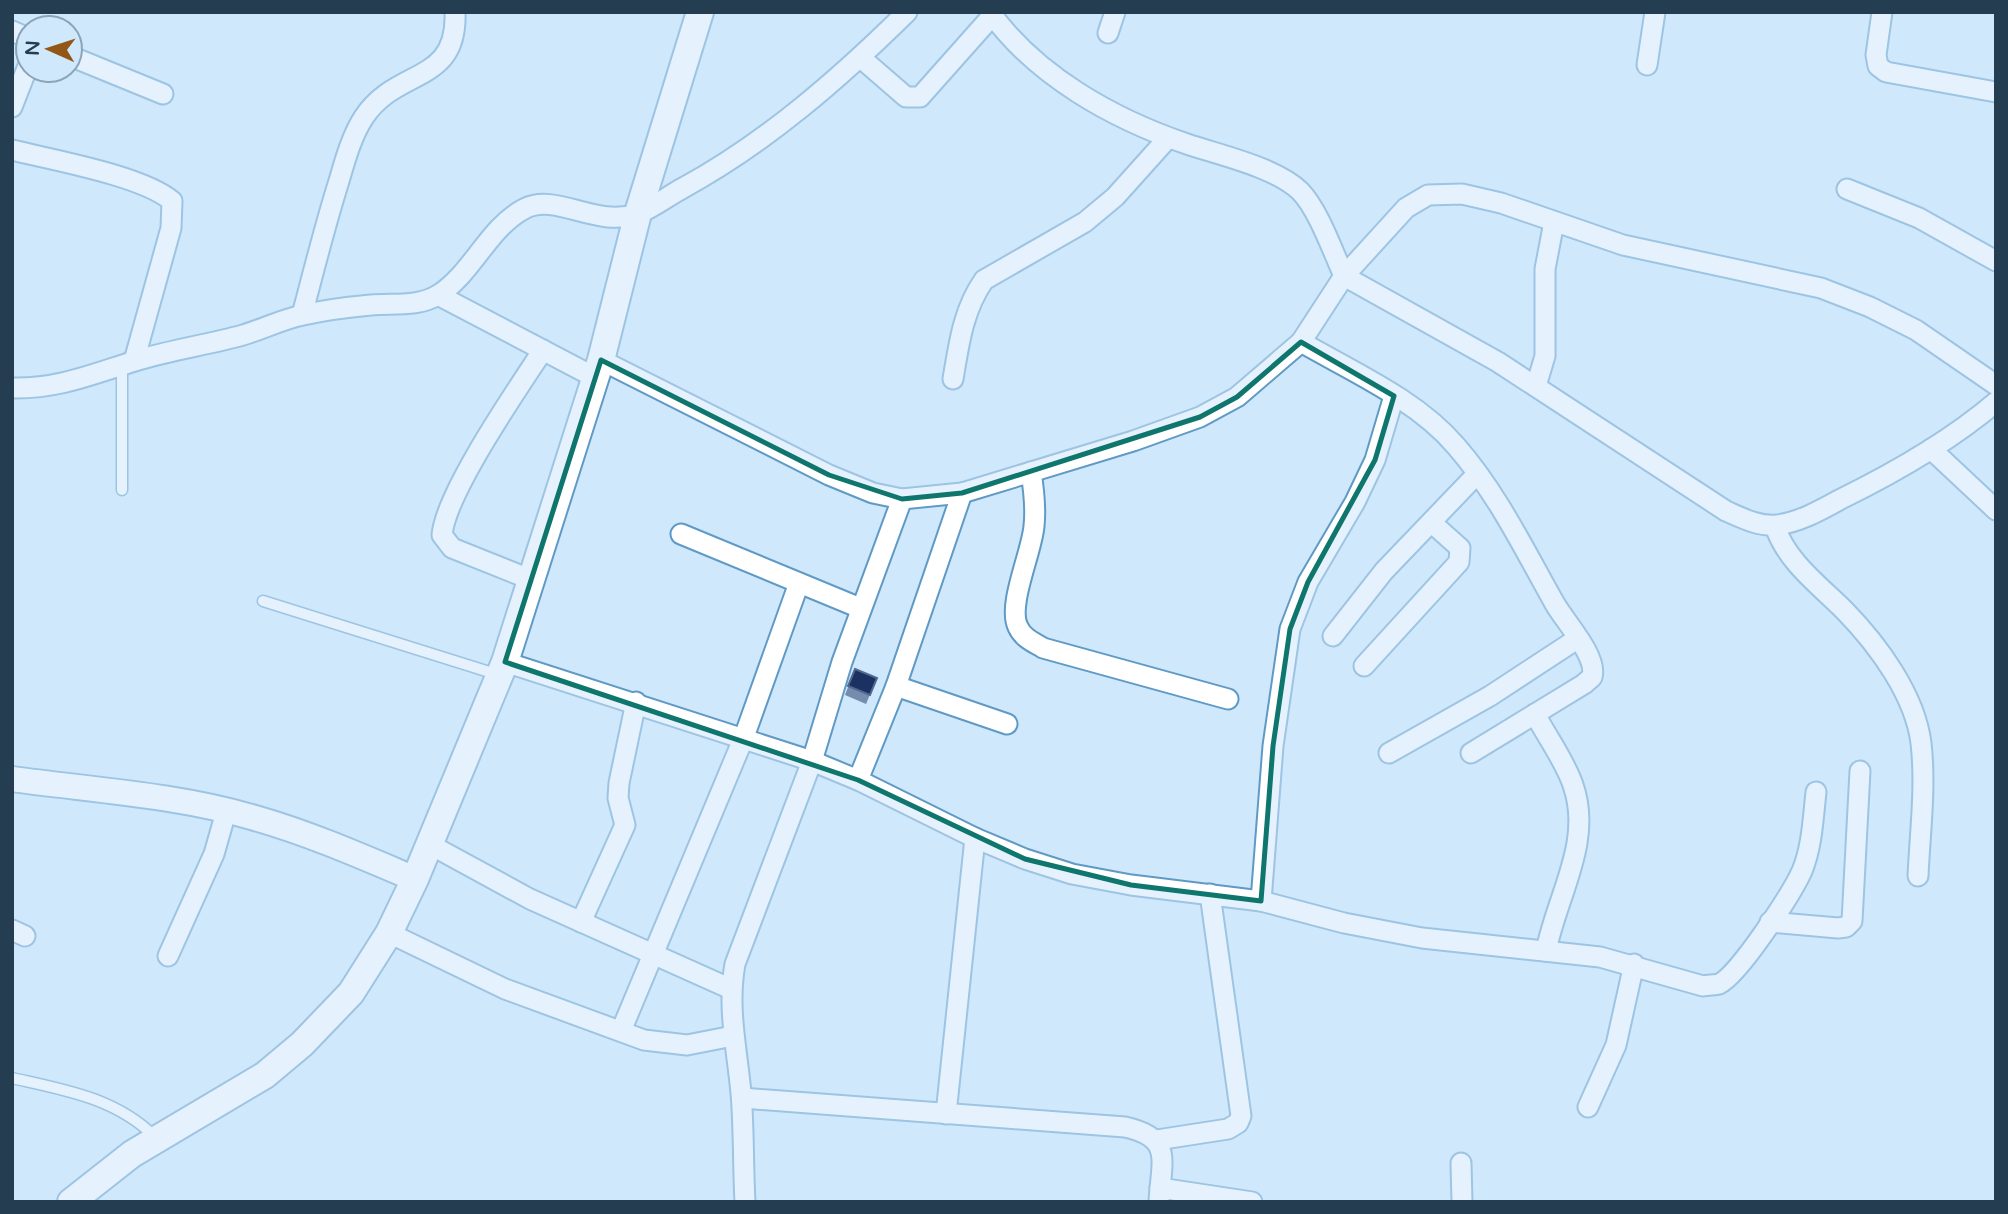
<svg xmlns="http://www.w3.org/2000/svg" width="2008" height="1214" font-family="'Varela Round',sans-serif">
  <rect width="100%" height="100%" fill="#d0e8fb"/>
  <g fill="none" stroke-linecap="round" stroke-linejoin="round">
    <defs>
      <g id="service">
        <path d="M122,366V490"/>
        <path d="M263,601L499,675"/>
        <path d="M12,1078C65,1090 116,1098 155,1137"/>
      </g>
      <g id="minor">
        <path d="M990,12C1036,76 1113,119 1187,144C1219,155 1275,167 1300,191C1318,209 1333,252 1344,276L1406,208L1428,195L1462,194L1501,203L1623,245L1821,288L1870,307L1916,330L1996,385"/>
        <path d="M1882,12L1876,55L1878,66L1886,72L1996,92"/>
        <path d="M12,31L28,38"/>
        <path d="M1108,33L1115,12"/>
        <path d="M70,56L163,94"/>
        <path d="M861,58L906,97H920L992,16"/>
        <path d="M1647,65L1655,12"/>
        <path d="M12,107L28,66"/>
        <path d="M12,150C53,160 143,176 172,201L171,228L134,361"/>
        <path d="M1847,189L1919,218L1996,261"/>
        <path d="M438,295L596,378"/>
        <path d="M302,315C314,270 325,225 339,181C345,160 352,135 364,117C397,67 458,85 455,12"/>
        <path d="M1301,342C1353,372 1417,400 1456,446C1497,493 1524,549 1555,604C1566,623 1598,657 1592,677L1584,684L1471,753"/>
        <path d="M601,360L829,475L873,493L902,499L962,493L1133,441L1200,417L1237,397L1301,342L1344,276L1498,362L1726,511C1742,518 1759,527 1777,525C1800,522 1821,510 1841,499C1896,472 1949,442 1996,402"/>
        <path d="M953,379C959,344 963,310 984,280L1085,222L1115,197L1168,138"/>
        <path d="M1536,386L1545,356V269L1554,222"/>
        <path d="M12,388C58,389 93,374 135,361C170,350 207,345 243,335C263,329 283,319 303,315C325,310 349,307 371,305C393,303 418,307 438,295C472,274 488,228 524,209C556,192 595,228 637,214C653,208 668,196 683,188C767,142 839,79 907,12"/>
        <path d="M1931,449L1996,510"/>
        <path d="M1031,472C1034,491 1036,508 1034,526C1032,552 1007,605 1018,627C1023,638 1033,642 1043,648L1228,699"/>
        <path d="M1775,526C1786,561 1819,585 1845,611C1878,645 1915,695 1921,743C1926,787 1920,832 1918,876"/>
        <path d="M681,534L860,608"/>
        <path d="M532,580L452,548L442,535C446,492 517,390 543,350"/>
        <path d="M1333,636L1384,571L1477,474"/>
        <path d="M505,662L812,761L858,780L975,838L1025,859L1072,874L1131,885L1261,901L1344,923L1422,938L1600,957L1703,986C1708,985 1715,985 1719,984C1739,975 1792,893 1802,871C1812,847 1813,819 1816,792"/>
        <path d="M1364,666L1459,562L1460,548L1432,523"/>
        <path d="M896,686L1007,724"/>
        <path d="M1535,714C1547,737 1565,761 1573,785C1593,842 1557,895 1546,951"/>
        <path d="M1389,753L1490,696L1577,639"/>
        <path d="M858,780L896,686L962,493"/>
        <path d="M429,844L530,899L731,989"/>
        <path d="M1261,901L1273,746L1290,629L1308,582L1355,502L1375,460L1394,396"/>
        <path d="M581,922L625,825L618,798L619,783L636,702"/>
        <path d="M1770,922L1838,928L1846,927L1852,921L1860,771"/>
        <path d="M12,930L25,936"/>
        <path d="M389,933L505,989L644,1040L687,1045L733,1036"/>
        <path d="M168,956L214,854L226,812"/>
        <path d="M621,1031L744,737L799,583"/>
        <path d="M742,1098L1125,1127C1174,1138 1161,1160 1159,1202"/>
        <path d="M1588,1107L1616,1045L1634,964"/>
        <path d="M946,1114L975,838"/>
        <path d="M1157,1140L1228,1129L1238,1123L1241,1116L1210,894"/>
        <path d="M1461,1163L1462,1202"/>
        <path d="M1160,1188L1252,1202"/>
        <path d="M745,1202C743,1166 744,1129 741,1093C737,1049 727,1008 735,964L812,761L842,662L902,499"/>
      </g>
      <path id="tertiary" d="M12,779C92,790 178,795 255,818C311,834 363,857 415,879"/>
      <path id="secondary" d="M71,1202L132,1154L265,1075L302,1044L351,993L389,933L415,879L505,662L601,360L638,213L700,12"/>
    </defs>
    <!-- service casing -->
    <use href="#service" stroke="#5f9ac6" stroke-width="13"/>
    <!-- minor casing -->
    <use href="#minor" stroke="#5f9ac6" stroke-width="23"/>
    <!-- tertiary casing -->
    <use href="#tertiary" stroke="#5f9ac6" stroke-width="28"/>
    <!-- secondary casing -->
    <use href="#secondary" stroke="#5f9ac6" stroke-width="30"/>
    <!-- service -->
    <use href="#service" stroke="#fff" stroke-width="10"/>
    <!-- minor -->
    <use href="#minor" stroke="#fff" stroke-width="19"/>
    <!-- tertiary -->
    <use href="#tertiary" stroke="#fff" stroke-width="24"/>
    <!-- secondary -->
    <use href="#secondary" stroke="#fff" stroke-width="26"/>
  </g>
  <!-- wall -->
  <path fill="#758cae" d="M855,669L877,678L866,704L845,695Z"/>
  <!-- building -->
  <path fill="#1a3161" stroke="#51688f" stroke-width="2" d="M855,669L877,678L870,695L848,686Z"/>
  <!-- marked area -->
  <path d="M0 0H2008V1214H0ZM1301,342L1394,396L1375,460L1308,582L1290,629L1273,746L1261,901L1131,885L1025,859L858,780L505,662L601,360L829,475L902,499L962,493L1200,417L1237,397Z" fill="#d0e8fb" fill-opacity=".55" fill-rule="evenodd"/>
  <path fill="none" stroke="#0f766e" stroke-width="5" stroke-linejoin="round" d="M1301,342L1394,396L1375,460L1308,582L1290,629L1273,746L1261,901L1131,885L1025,859L858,780L505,662L601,360L829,475L902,499L962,493L1200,417L1237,397Z"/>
  <!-- border -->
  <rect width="2008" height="1214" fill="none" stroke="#253d50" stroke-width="28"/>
  <!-- north arrow -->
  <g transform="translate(49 49) rotate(273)"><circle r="33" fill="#d0e8fb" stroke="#8ca4b7" stroke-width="2"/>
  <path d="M0-5L12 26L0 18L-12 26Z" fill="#925716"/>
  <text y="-10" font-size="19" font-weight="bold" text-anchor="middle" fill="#253d50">N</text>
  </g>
</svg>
